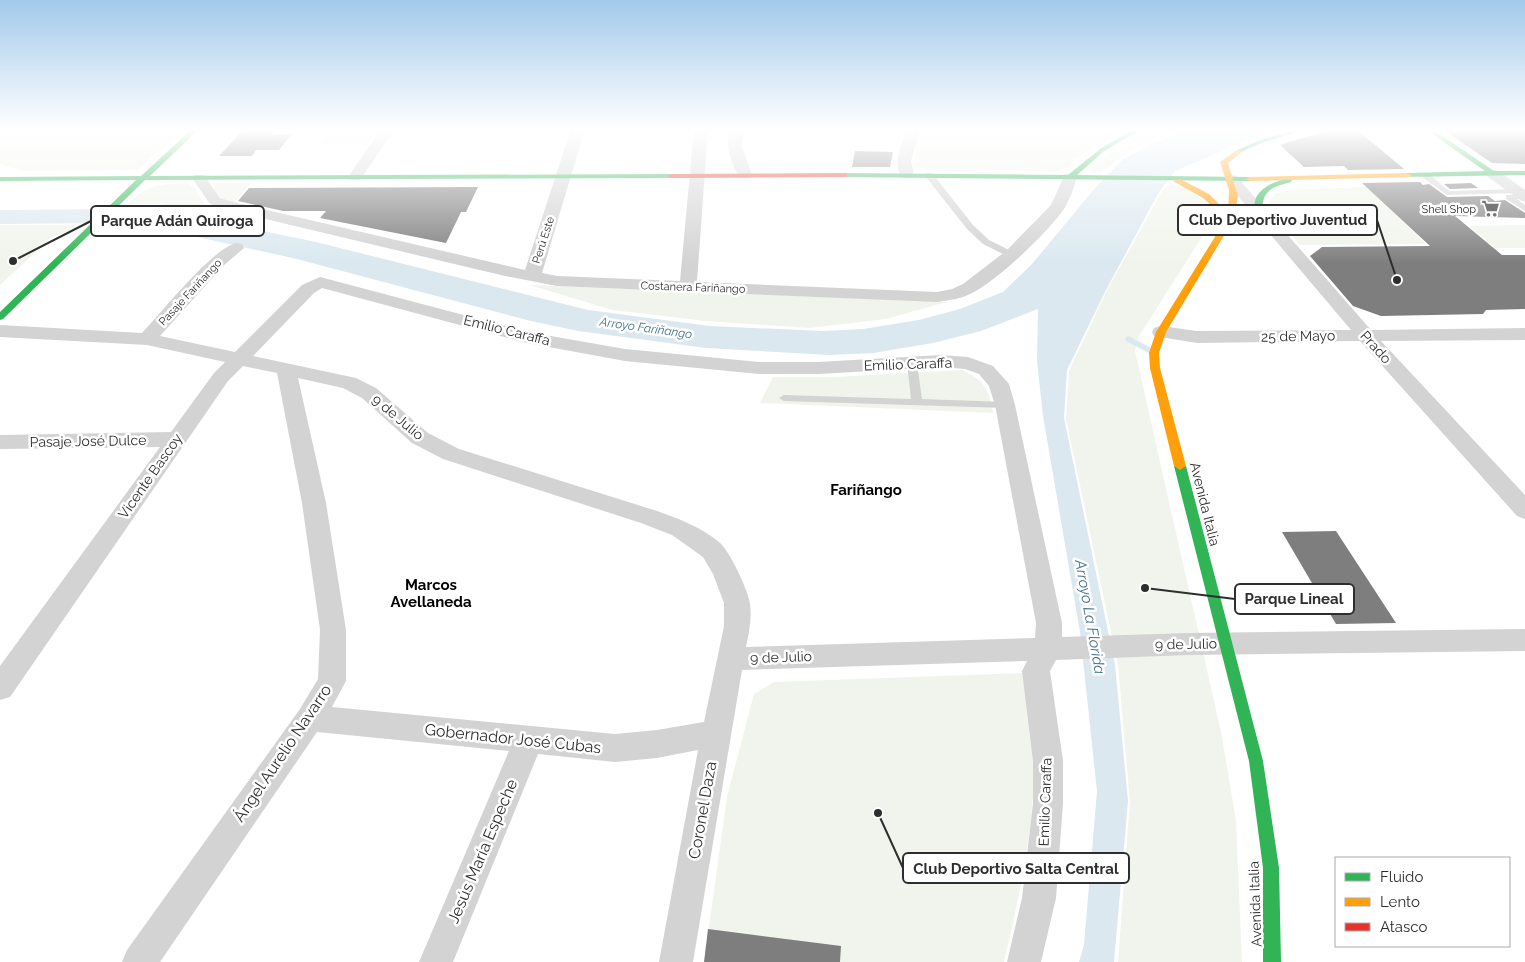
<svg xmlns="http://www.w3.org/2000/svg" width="1525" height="962" font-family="Raleway,sans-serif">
  <rect width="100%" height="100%" fill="#fff"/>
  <!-- green -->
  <g fill="#f1f4ec">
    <path d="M0,129H134L182,131L137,170L23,171L0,164Z"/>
    <path d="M331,129H378L366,145H319Z"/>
    <path d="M923,129H1127L1109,137L1079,156L1068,167L1055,172L982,169L975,171C957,170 930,175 915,164L916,147Z"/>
    <path d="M1152,129H1184L1147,144L1121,157L1101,173H1092L1088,170L1097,161Z"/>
    <path d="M186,183L193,187L209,210L161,204H127C148,185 158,184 186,183Z"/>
    <path d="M214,183H251L233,204L222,199L214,189Z"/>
    <path d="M1171,184L1185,186L1215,211L1214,218L1139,336L1135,351L1221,732L1236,821L1242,962H1118L1130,802L1118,665L1066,419L1069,371L1108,288L1164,188Z"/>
    <path d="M1367,187L1426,244L1300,245L1271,213L1269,202L1275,194L1290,190Z"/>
    <path d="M0,225H80L74,230L52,237L0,285Z"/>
    <path d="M1525,225V248H1496L1469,226Z"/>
    <path d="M530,285L947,302L886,319L809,328L706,321L612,310Z"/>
    <path d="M962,370C985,381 988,387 993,413L760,403L773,377H834Z"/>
    <path d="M1023,673C1027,695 1033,718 1034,741C1037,816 1021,889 1004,962H704L727,797L754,694L774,682Z"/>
  </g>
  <!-- water -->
  <path fill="#dbe8f0" d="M1189,129H1280L1255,137L1175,171L1159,192L1107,288L1067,370L1064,418L1115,665L1128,801L1114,962H1079L1084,945L1097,791L1080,632L1043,416L1037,361L1038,309L981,331L933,343L873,353L830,355L706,348L578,331L531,321L297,259L148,226L112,223L0,224V210L127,209L166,211L316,242L588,310L710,326L823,331L863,329L919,320L960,309L1003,292L1032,264L1095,188L1123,159L1149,145Z"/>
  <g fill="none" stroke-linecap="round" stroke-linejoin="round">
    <!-- stream -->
    <path stroke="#dbe8f0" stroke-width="5.5" d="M1128,339L1151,351"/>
  </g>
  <!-- building -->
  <g fill="#7e7e7e">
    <path d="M244,129H276L271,135L292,134L279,150H256L252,156H219Z"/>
    <path d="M1331,129H1356L1404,169L1348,170L1344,166L1304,167L1280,145Z"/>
    <path d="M1442,129H1525V164L1492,163Z"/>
    <path d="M855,151L893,152L890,167H852Z"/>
    <path d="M1420,182L1423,185L1429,184L1447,197L1488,196L1495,201L1505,200L1525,213V218L1455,216L1502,255H1525V309L1486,310L1483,314L1381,316L1353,306L1310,256L1322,247L1430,246L1362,183Z"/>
    <path d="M1471,183L1478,188L1450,189L1444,184Z"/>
    <path d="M478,187L466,212H461L446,243L320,218L326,211H283L238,201L249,188Z"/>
    <path d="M1336,531L1396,623L1336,624L1282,532Z"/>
    <path d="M708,929L841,946L840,962H704Z"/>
  </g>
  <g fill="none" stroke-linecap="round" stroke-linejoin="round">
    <!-- lane -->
    <g fill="#d3d3d3" fill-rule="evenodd">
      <path d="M926,173H932L973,225L989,240L1015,253V257H1009L983,244L967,229L926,177Z"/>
      <path d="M1422,173H1428L1449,191L1517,189L1521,191L1517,193L1447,195L1422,177Z"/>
      <path d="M1506,195H1524V199H1517L1525,205V211L1506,199Z"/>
      <path d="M912,360L917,363L922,399L1005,402L1010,405L1005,408L784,401L779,398L784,395L911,399L907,363Z"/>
    </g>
    <!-- street -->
    <g fill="#d3d3d3" fill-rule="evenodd">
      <path d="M381,129H395L360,180H350L348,177Z"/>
      <path d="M571,129H585L542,273L557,276L680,281L694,129H708L697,282L937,292L952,289L963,284L1006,251L1051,205L1065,174H1075L1077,177C1074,188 1070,199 1064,209C1046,234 1000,278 974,292C962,299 950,300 937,302L557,286L505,276L223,209L210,204L192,178L194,175H204L220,198L233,202L525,270Z"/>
      <path d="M730,129H744L742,147L752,175L750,178H740C731,164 725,145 730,129Z"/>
      <path d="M906,129H920L911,161L914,175L912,178H902C892,163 902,145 906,129Z"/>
      <path d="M1493,170L1498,171L1525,190V202L1520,200L1488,177L1486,174L1488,171Z"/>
      <path d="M1231,175L1236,176L1371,330L1525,328V340L1381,341L1525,495V519L1517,516L1360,341L1197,343L1154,336L1152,332L1154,328L1161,326L1197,331L1351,330L1226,182L1224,179L1226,176Z"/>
      <path d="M236,243L242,244L244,248L223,266L160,336L235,352L302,285L320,277L528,332L625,349L759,362H818L941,355L968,357L993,366L1009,384L1015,405L1062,623V637L1189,633L1525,629V651L1189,655L1056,660L1050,671L1063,761V803L1056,898L1041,962H1007L1022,898L1033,803V761L1022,671L1027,661L742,670L693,962H659L698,750L657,758L615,762L538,754L453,962H419L509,751L317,732L160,962H122L127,950L300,709L318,679L320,630L302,503L277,373L243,366L228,381L10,697L0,700V666L160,447L0,449V435L171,432L214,373L225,362L147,345L0,337V325L142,333C161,313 212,249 236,243ZM322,288L527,343L625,361L759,374H818L941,367L965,369L979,374L989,386L995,405L1036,623L1035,638L746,647C749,633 752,619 750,604C748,590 730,551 719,542C701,527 679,519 657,511L459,449L428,433L376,388L356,378L253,356L314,293ZM298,378L343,388L362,398L412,443L443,459L641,523L672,535L703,557L713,574L724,603V626L704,722L657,730L615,734L332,707L346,681V630L326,503Z"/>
    </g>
    <!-- fast -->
    <g fill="#30b455" fill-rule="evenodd">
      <path d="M192,129H199L150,176L671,174L675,176L671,178L145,180L3,319L0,320V312L136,180L0,181V177L141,176Z"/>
      <path d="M1134,129H1142L1104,151L1077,175L1250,177L1254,179L1250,181L844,177L840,175L844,173L1068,175L1100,149Z"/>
      <path d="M1299,129H1309L1264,142L1241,152L1235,151L1260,140Z"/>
      <path d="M1425,129H1432L1494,171H1525V175L1404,177L1403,175L1407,173L1485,171Z"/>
      <path d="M1288,178L1292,180L1291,182C1273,187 1263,189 1262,210L1255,212C1250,191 1272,182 1288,178Z"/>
      <path d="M1180,462L1186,466L1263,761L1279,868L1281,962H1263V868L1249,761L1174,466Z"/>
    </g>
    <!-- slow -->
    <g fill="#ff9f0a" fill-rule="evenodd">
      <path d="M1237,150L1243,151L1228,163L1238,196L1234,219L1166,332L1159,353L1160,368L1186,466L1180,470L1174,466L1150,368L1149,353L1156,332L1226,219L1203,198L1173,181L1180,179L1209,194L1228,213L1229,190L1220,162Z"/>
      <path d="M1407,173L1411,175L1410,177L1250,181L1246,179L1250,177Z"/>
    </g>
    <!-- jam -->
    <path fill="#e5322d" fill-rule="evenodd" d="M844,173H847V177L671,178L667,176L671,174Z"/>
  </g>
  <!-- sky -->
  <linearGradient id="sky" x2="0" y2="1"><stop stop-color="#a3c9eb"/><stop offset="0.49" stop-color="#fff"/><stop offset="1" stop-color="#fff" stop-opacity="0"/></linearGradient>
  <rect width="1525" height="264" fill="url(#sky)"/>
  <!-- icons -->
  <defs>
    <symbol id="supermarket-bare" viewBox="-9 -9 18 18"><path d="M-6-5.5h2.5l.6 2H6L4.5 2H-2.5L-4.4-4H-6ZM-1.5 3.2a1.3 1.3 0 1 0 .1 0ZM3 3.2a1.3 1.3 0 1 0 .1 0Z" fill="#777" stroke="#fff" stroke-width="2.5" paint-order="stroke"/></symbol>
  </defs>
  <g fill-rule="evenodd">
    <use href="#supermarket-bare" x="1478" y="196" width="25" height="25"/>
  </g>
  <g text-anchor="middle" stroke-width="5" stroke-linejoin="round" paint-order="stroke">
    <!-- far-poi labels -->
    <g font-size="11" fill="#2e2e2e" stroke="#fff" text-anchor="end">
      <text x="1476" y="213">Shell Shop</text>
    </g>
    <!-- far-street labels -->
    <g font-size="11" fill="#2e2e2e" stroke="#fff">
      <text transform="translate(543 240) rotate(-72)" y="4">Perú Este</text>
      <text transform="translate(693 287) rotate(2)" y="4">Costanera Fariñango</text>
      <text transform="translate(190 292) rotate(-47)" y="4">Pasaje Fariñango</text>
    </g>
    <!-- far-water labels -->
    <g font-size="12" font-style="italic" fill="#42718b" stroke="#fff">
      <text transform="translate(646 328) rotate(8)" y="4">Arroyo Fariñango</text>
    </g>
    <!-- street labels -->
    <g font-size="14" fill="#2e2e2e" stroke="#fff">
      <text transform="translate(507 330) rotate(14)" y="5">Emilio Caraffa</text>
      <text transform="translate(1298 336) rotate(-1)" y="5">25 de Mayo</text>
      <text transform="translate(1376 347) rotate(48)" y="5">Prado</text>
      <text transform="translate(908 364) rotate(-2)" y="5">Emilio Caraffa</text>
      <text transform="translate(398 417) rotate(40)" y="5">9 de Julio</text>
      <text transform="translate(88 441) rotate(-1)" y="5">Pasaje José Dulce</text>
      <text transform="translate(150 476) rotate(-55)" y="5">Vicente Bascoy</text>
      <text transform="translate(1205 504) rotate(76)" y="5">Avenida Italia</text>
      <text transform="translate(1186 644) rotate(-1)" y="5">9 de Julio</text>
      <text transform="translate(781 657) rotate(-2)" y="5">9 de Julio</text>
      <text transform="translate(1045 802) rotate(-88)" y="5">Emilio Caraffa</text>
      <text transform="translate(1255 904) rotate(-92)" y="5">Avenida Italia</text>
    </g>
    <!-- neighbourhood labels -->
    <g font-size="15" font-weight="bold" fill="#000" stroke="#fff">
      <text x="866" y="495">Fariñango</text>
      <text x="431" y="590">Marcos<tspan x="431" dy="17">Avellaneda</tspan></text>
    </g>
    <!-- water labels -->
    <g font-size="15" font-style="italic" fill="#42718b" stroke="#fff">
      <text transform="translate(1090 617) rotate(80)" y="5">Arroyo La Florida</text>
    </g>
    <!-- near-street labels -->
    <g font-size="16" fill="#2e2e2e" stroke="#fff">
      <text transform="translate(513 738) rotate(6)" y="6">Gobernador José Cubas</text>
      <text transform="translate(282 753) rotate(-56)" y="6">Ángel Aurelio Navarro</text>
      <text transform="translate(702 810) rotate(-80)" y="6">Coronel Daza</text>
      <text transform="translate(482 851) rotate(-67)" y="6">Jesús María Espeche</text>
    </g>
  </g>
  <!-- callouts -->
  <path fill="none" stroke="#2e2e2e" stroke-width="2" d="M1397 280L1377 220M13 261L91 221M1145 588L1235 599M878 813L903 868"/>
  <g fill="#2e2e2e" stroke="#fff" stroke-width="2">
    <circle cx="1397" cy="280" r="5"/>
    <circle cx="13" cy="261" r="5"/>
    <circle cx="1145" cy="588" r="5"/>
    <circle cx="878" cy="813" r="5"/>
  </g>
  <g fill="#fff" stroke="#2e2e2e" stroke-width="2">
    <rect x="1178" y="205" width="199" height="30" rx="5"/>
    <rect x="91" y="206" width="173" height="30" rx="5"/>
    <rect x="1235" y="584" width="119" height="30" rx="5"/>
    <rect x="903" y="853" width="226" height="30" rx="5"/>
  </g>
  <g font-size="15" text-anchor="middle" font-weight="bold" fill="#2e2e2e">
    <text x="1278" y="225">Club Deportivo Juventud</text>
    <text x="177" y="226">Parque Adán Quiroga</text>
    <text x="1294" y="604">Parque Lineal</text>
    <text x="1016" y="874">Club Deportivo Salta Central</text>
  </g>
  <!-- legend -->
  <rect x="1335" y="857" width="175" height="90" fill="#ffffff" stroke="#ababab"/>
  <rect x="1345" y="873" width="25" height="8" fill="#30b455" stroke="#ababab"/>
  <text x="1380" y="882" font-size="15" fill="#2e2e2e">Fluido</text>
  <rect x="1345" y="898" width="25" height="8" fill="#ff9f0a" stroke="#ababab"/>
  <text x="1380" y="907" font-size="15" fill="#2e2e2e">Lento</text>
  <rect x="1345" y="923" width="25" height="8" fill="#e5322d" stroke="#ababab"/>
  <text x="1380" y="932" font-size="15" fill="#2e2e2e">Atasco</text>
</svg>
